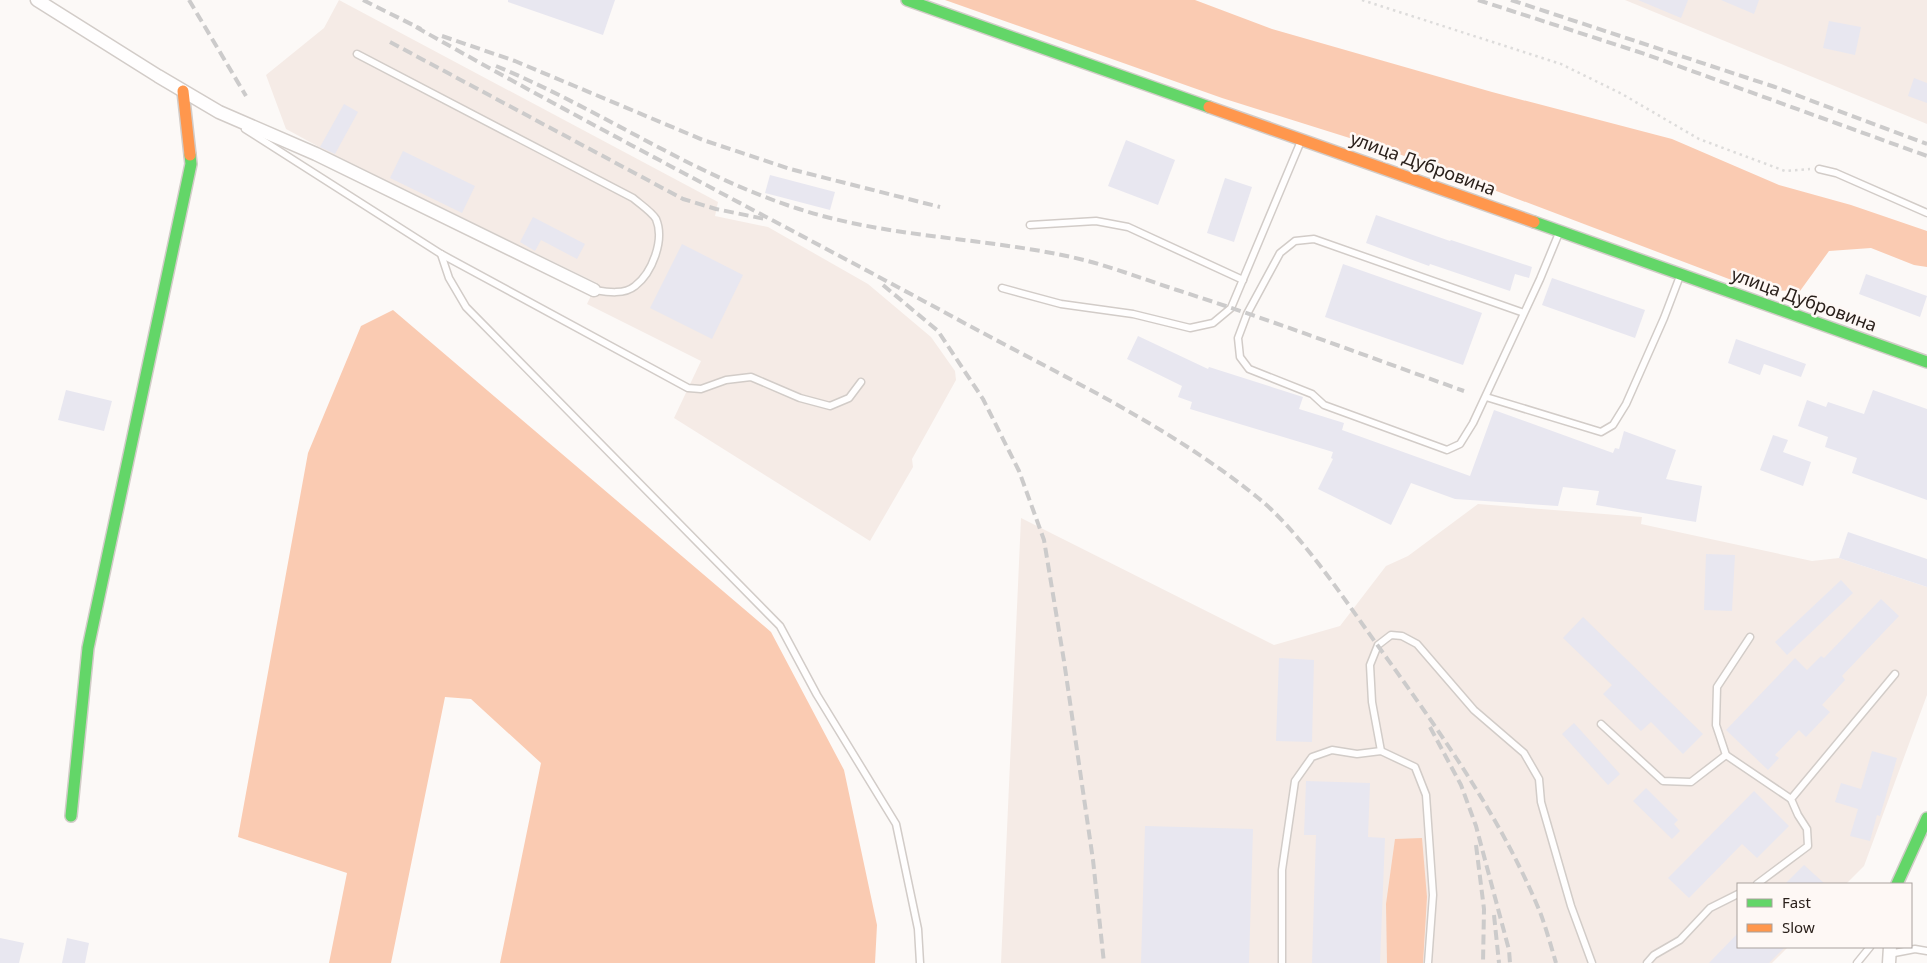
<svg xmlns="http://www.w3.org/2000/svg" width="1927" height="963" font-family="'Noto Sans',sans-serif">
  <rect width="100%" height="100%" fill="#fcf9f7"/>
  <!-- built -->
  <g fill="#f5ebe6">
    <path d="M339,0L718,202L715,216L768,227L868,284L931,337L955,371L956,380L912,459L913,467L870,541L674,418L701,361L587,304L597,283L334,155L286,129L266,75L324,28Z"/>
    <path d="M1625,0H1927V124Z"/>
    <path d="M1478,504L1642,517L1641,524L1812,561L1839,558L1927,587V695L1864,866L1846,884H1738V947H1788L1772,963H1001L1021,518L1274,645L1340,626L1386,566L1408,556Z"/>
  </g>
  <!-- forest -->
  <g fill="#facbb2">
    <path d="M945,0H1195L1272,29L1492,92L1672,139L1779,185L1851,205L1927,231V267L1914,265L1871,248L1829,251L1800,291L1758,290L1391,151L1222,98Z"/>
    <path d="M393,310L771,632L844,770L877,925L875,963H500L541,763L471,699L445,697L391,963H329L347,873L238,837L308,453L361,326Z"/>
    <path d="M1422,838L1427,897L1423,963H1387L1386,904L1395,839Z"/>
  </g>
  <!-- building -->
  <g fill="#e8e7f0">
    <path d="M508,0H615L603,35L508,2Z"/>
    <path d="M1638,0H1688L1681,18Z"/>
    <path d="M1721,0H1759L1754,14Z"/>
    <path d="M1829,21L1861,27L1855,55L1823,48Z"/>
    <path d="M1914,78L1927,83V103L1908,96Z"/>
    <path d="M344,104L358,112L335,154L320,147Z"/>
    <path d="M1126,140L1175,160L1158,205L1108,186Z"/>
    <path d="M403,151L475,186L462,213L390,178Z"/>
    <path d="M770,175L835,192L830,210L765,193Z"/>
    <path d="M1225,178L1252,187L1234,242L1207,233Z"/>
    <path d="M1376,215L1450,241L1451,240L1532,267L1529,278L1515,274L1510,291L1430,264L1429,266L1366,243Z"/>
    <path d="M533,217L585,244L577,259L541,240L535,251L520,242Z"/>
    <path d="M682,244L743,275L712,339L650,308Z"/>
    <path d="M1343,264L1482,313L1463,365L1325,317Z"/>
    <path d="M1866,274L1927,296L1920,317L1859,294Z"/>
    <path d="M1552,278L1645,310L1635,338L1542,305Z"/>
    <path d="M1138,336L1208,369L1209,367L1303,397L1299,409L1344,423L1342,430L1470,476L1494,410L1613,453L1615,448L1619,449L1624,431L1632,434L1676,450L1666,479L1702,486L1696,522L1596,505L1599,491L1563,487L1558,506L1455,499L1411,483L1391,525L1318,489L1333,459L1331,458L1333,452L1190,409L1192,402L1178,397L1182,386L1127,359Z"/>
    <path d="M1736,339L1806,364L1801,377L1764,364L1760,375L1728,363Z"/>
    <path d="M66,390L112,401L104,431L58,420Z"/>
    <path d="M1873,390L1927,409V500L1852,473L1857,458L1825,447L1828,437L1798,426L1807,400L1826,407L1828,402L1864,414Z"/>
    <path d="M1773,435L1788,440L1783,452L1811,462L1803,486L1760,470Z"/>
    <path d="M1848,532L1927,559V587L1839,558Z"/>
    <path d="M1706,554L1735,555L1732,611L1704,610Z"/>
    <path d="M1841,580L1853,593L1787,655L1775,642Z"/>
    <path d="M1881,599L1899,616L1842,676L1845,680L1822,705L1830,712L1806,737L1799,730L1775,755L1779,758L1768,770L1726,730L1795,658L1807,670L1821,656L1824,658Z"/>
    <path d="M1583,617L1703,734L1683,754L1651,722L1641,731L1603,694L1612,685L1563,638Z"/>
    <path d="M1279,658L1314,660L1312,742L1276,741Z"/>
    <path d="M1574,723L1620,774L1608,785L1562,734Z"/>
    <path d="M1872,751L1897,758L1880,816L1877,815L1870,841L1850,836L1858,809L1835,802L1841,783L1861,789Z"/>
    <path d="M1306,781L1370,783L1368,837L1385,838L1380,963H1312L1316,835H1304Z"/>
    <path d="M1646,788L1678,820L1674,824L1680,831L1672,839L1633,801Z"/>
    <path d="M1754,791L1789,826L1757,858L1742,844L1689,898L1668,878Z"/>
    <path d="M1145,826L1253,829L1249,963H1141Z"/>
    <path d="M1804,865L1825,884H1785Z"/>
    <path d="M1738,933V947H1785L1769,963H1709Z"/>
    <path d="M0,938L24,943L19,963H0Z"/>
    <path d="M67,938L89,943L85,963H62Z"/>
  </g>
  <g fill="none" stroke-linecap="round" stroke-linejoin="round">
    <defs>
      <g id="lane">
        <path d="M357,54L633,198C640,204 652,212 656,219C665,240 652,273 635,286C624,295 607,292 594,290"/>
        <path d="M245,129L441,254L688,388L701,389L726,380L751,377L800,398L830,406L849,398L861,382"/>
        <path d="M1819,169L1836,173L1927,213"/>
        <path d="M1030,225L1096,221L1128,227L1243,280"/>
        <path d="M441,254L449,278L466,307L780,626L817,695L896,824L918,929L920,963"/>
        <path d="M1002,288L1061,304L1133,314L1190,328L1213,323L1231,308L1301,141"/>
        <path d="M1524,313L1314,239L1295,241L1280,253L1247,314L1238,338L1240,357L1249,369L1312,394L1324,405L1447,450L1460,444L1473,423L1540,279L1559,233"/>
        <path d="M1486,397L1601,432L1613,425L1626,404L1664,318L1680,276"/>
        <path d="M1750,637L1717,687L1716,725L1726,755L1791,799"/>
        <path d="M1601,724L1663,781L1691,782L1726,755"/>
        <path d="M1381,751L1372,702L1370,665L1378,645L1391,635L1402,636L1417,644L1474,710L1524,753L1539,779L1541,802L1571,906L1592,963"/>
        <path d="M1757,884L1808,846L1807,829L1798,815L1791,799L1895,674"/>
        <path d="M1889,954L1915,949L1927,951"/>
        <path d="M1282,963V870L1295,781L1312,757L1332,750L1357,754L1381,751L1415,767L1426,795L1433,895L1428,963"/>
        <path d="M1647,963L1654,955L1680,940L1710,908L1738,894"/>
        <path d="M1857,963L1870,947"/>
      </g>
      <g id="street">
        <path d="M37,0L158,76L219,112L316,154L594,290"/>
        <path d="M1889,963L1890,947"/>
      </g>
      <g id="fast">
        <path d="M907,0L1209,107"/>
        <path d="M1534,222L1927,362"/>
        <path d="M71,816L88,648L191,164L190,155"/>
        <path d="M1897,884L1927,818"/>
      </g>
      <g id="slow">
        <path d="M183,91L190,155"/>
        <path d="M1209,107L1534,222"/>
      </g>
    </defs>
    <!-- lane casing -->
    <use href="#lane" stroke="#d2ccc8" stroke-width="9"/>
    <!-- street casing -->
    <use href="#street" stroke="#d2ccc8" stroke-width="15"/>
    <!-- fast casing -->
    <use href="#fast" stroke="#d2ccc8" stroke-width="14"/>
    <!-- slow casing -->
    <use href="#slow" stroke="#d2ccc8" stroke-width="14"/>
    <!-- path -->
    <path stroke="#dddcdb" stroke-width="2.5" stroke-dasharray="2.5 4" stroke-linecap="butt" d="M1362,0L1561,64L1622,94L1699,139L1785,171L1810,169"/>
    <!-- lane -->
    <use href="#lane" stroke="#fffefe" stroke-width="6"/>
    <!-- street -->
    <use href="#street" stroke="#fffefe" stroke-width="12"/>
    <!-- fast -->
    <use href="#fast" stroke="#63d668" stroke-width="11"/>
    <!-- slow -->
    <use href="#slow" stroke="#ff974d" stroke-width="11"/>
    <!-- rail -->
    <g stroke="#cccbcb" stroke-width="4" stroke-dasharray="10 5" stroke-linecap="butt">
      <path d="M189,0L246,96"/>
      <path d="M363,0L421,29"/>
      <path d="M1478,0L1645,54L1927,156"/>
      <path d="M1511,0L1775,87L1927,144"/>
      <path d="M416,27C598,130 784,225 968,325C1066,378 1169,426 1257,497C1297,529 1338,590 1368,632C1432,721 1498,810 1540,912C1546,928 1551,946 1556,963"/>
      <path d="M442,36L515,61L703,140L790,169L940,207"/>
      <path d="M390,42L683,199L716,209L765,219"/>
      <path d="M496,66C600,109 692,175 799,209C891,239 990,237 1084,260C1115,268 1146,280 1177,290C1274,321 1369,357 1464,391"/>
      <path d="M883,285L938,331L983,399L1019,471L1044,540L1064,661L1093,860L1104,963"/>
      <path d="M1430,727L1461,785L1476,826L1509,950L1510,963"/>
      <path d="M1476,845L1484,909L1483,963"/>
      <path d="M1494,915L1499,963"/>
    </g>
  </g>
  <g text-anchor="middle" stroke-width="5" stroke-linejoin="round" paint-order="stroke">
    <!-- street labels -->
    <g font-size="18" fill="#2a201b" stroke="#fef8f5">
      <text transform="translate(1423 164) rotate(20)" y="6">улица Дубровина</text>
      <text transform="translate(1804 300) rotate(20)" y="6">улица Дубровина</text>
    </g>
  </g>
  <!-- legend -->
  <rect x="1737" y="883" width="175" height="65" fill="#fef8f5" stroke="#a9a29e"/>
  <rect x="1747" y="899" width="25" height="8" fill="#63d668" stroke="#a9a29e"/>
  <text x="1782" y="908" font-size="15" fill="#2a201b">Fast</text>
  <rect x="1747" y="924" width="25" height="8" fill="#ff974d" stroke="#a9a29e"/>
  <text x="1782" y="933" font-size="15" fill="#2a201b">Slow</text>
</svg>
